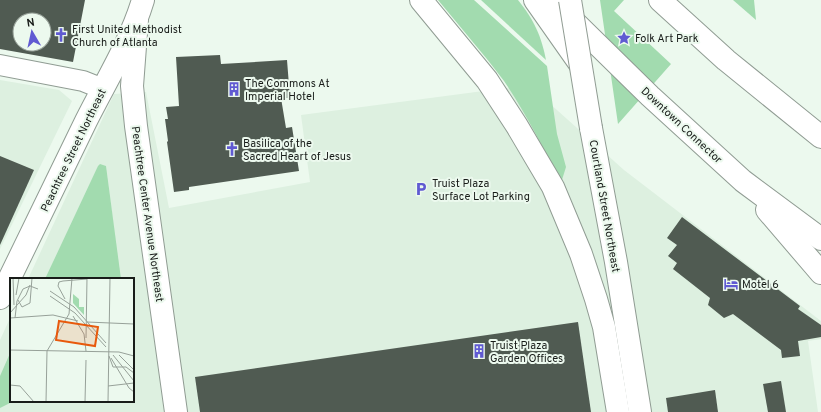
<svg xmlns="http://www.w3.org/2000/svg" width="821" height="412" font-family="Overpass,sans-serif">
  <rect width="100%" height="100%" fill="#ecf9ee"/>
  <!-- built -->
  <g fill="#ddf0e0">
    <path d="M0,80L59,90L72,101L0,249Z"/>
    <path d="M529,85L624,170L821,321V339L808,341L818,412H0V340L11,316V401H133V279H28L114,94L146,92L169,208L310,182L301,115Z"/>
  </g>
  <!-- green -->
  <g fill="#a2dbaf">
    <path d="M438,0H474L547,66L557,134L566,167L561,183C543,148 526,113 504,81C483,53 460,27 438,0Z"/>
    <path d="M481,0H518C534,20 541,35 546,60Z"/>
    <path d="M600,0H624L614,11L671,64L618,124Z"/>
    <path d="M733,0H754L756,20Z"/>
    <path d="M100,164L106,166L121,279H45L98,166Z"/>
    <path d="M11,351V401H14L0,408V376Z"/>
  </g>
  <!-- building -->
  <g fill="#505b52" fill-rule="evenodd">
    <path d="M0,0H85L73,62L0,49ZM20,20H44V44H20Z"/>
    <path d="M220,55L221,64L287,60L290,98H281L286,128L292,127L299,171L189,187V190L174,192L167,142L168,141L165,119H168L166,107L179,106L176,57Z"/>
    <path d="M0,156L34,170L0,245Z"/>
    <path d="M682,217L800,306L798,309L821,325V337L798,341L800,356L782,358L781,350L733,314L724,318L708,305L710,298L673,269L677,263L668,256L677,245L667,238Z"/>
    <path d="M578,322L591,412H200L195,377Z"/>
    <path d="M781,381L786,412H768L763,384Z"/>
    <path d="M715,390L718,412H668L666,398Z"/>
  </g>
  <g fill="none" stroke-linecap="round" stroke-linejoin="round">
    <defs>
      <path id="minor" d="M0,65L83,81L103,89"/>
      <path id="tertiary" d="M137,20L132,86L136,126L176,412"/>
      <g id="secondary">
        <path d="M535,0L580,64"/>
        <path d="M591,128L616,262L640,412"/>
        <path d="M0,298C29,239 57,180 86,121C106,81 130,43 143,0"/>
      </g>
      <g id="motorway">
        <path d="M421,0L487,80L517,126L553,187L581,254L596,299L604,327L618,412"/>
        <path d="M552,0L650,96L743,181L821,239"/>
        <path d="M660,0L726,60L821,137"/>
        <path d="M767,210L821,273"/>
      </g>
    </defs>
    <!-- minor casing -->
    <use href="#minor" stroke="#909c93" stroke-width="22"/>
    <!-- tertiary casing -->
    <use href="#tertiary" stroke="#909c93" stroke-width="24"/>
    <!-- secondary casing -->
    <use href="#secondary" stroke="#909c93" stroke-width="24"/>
    <!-- motorway casing -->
    <use href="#motorway" stroke="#909c93" stroke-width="24"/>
    <!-- minor -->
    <use href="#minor" stroke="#fff" stroke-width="20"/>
    <!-- tertiary -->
    <use href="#tertiary" stroke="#fff" stroke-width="22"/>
    <!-- secondary -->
    <use href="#secondary" stroke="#fff" stroke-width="22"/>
    <!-- motorway -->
    <use href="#motorway" stroke="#fff" stroke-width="22"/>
    <defs>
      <path id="secondary-bridge" d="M570,0L591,128"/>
    </defs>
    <!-- secondary-bridge casing -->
    <use href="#secondary-bridge" stroke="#909c93" stroke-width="24" stroke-linecap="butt"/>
    <!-- secondary-bridge -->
    <use href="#secondary-bridge" stroke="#fff" stroke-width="22"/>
  </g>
  <!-- icons -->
  <defs>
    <symbol id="church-bare" viewBox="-9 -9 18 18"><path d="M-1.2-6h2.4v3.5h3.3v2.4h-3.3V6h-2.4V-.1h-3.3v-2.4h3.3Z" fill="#605ad2" stroke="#ecf9ee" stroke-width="2.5" paint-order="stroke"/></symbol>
    <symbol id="sight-bare" viewBox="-9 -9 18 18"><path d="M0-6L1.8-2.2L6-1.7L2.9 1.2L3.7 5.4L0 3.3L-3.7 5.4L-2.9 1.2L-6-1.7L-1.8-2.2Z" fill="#605ad2" stroke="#ecf9ee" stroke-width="2.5" paint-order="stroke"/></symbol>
    <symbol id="building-bare" viewBox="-9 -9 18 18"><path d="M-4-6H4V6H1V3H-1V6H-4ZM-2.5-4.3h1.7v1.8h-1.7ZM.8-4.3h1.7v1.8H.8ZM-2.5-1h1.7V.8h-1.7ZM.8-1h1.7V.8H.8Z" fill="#605ad2" stroke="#ecf9ee" stroke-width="2.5" paint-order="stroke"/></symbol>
    <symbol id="parking-bare" viewBox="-9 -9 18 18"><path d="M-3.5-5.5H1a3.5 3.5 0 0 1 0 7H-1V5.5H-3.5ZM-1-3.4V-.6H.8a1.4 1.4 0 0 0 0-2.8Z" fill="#605ad2" stroke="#ecf9ee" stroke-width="2.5" paint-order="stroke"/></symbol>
    <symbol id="hotel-bare" viewBox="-9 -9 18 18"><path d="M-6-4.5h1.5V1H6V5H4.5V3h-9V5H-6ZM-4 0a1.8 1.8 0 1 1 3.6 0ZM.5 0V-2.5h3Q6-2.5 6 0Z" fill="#605ad2" stroke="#ecf9ee" stroke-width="2.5" paint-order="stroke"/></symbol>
  </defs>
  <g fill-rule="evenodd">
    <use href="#church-bare" x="51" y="25" width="20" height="20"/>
    <use href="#sight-bare" x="614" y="28" width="20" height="20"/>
    <use href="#building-bare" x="224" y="79" width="20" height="20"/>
    <use href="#church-bare" x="222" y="139" width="20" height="20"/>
    <use href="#parking-bare" x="411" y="179" width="20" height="20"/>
    <use href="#hotel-bare" x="721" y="274" width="20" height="20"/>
    <use href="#building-bare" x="469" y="341" width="20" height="20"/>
  </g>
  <g text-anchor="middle" stroke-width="4" stroke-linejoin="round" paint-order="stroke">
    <!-- poi labels -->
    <g font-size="11" fill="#181c19" stroke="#ecf9ee" text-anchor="start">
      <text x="72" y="33">First United Methodist<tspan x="72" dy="13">Church of Atlanta</tspan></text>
      <text x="635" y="42">Folk Art Park</text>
      <text x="245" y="87">The Commons At<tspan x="245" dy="13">Imperial Hotel</tspan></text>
      <text x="243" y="147">Basilica of the<tspan x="243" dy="13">Sacred Heart of Jesus</tspan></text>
      <text x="432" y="187">Truist Plaza<tspan x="432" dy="13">Surface Lot Parking</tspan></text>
      <text x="742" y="288">Motel 6</text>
      <text x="490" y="349">Truist Plaza<tspan x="490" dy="13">Garden Offices</tspan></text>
    </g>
    <!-- street labels -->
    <g font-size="11" fill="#181c19" stroke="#ecf9ee">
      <text transform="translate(682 125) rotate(43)" y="4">Downtown Connector</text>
      <text transform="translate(73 150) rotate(-64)" y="4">Peachtree Street Northeast</text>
      <text transform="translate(605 206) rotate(80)" y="4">Courtland Street Northeast</text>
      <text transform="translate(148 214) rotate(82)" y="4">Peachtree Center Avenue Northeast</text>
    </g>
  </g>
  <!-- overview -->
  <g transform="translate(10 278)">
    <rect width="124" height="124" fill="#ecf9ee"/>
    <path d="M63,16L69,21V29H74V37L63,25Z" fill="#a2dbaf"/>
    <path fill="none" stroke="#97a199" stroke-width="1" d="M3,0L4,27M53,3L77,1M53,3L49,4L48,8L55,21M40,13L64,29L96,65M6,17L9,0M40,18L65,35L96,69M8,22L12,29L20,25L22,0M0,35L16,17L20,7M63,38L74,56L76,73M0,40L43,37L68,43M5,40L7,23L13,11L20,8L28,11M77,44L124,46M76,60L77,0M0,72L109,74L124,78M103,77L124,103M109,77L123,91M99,78L103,89H116L124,95M101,80L119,110L124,114M0,107L10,108L24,124M98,108L124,105M36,124L37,73L59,36L62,0M75,124L76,82M98,124L100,0"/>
    <path fill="#e8590c" fill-opacity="0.15" stroke="#e8590c" stroke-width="2" d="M49,43L88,49L85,68L46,62Z"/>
    <rect width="124" height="124" fill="none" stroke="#181c19" stroke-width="2"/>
  </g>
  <!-- north arrow -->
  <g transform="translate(32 32) rotate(351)"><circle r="19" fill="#ecf9ee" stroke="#97a199"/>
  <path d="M0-3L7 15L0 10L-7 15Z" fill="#605ad2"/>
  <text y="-6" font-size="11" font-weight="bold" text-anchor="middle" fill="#181c19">N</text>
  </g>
</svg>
